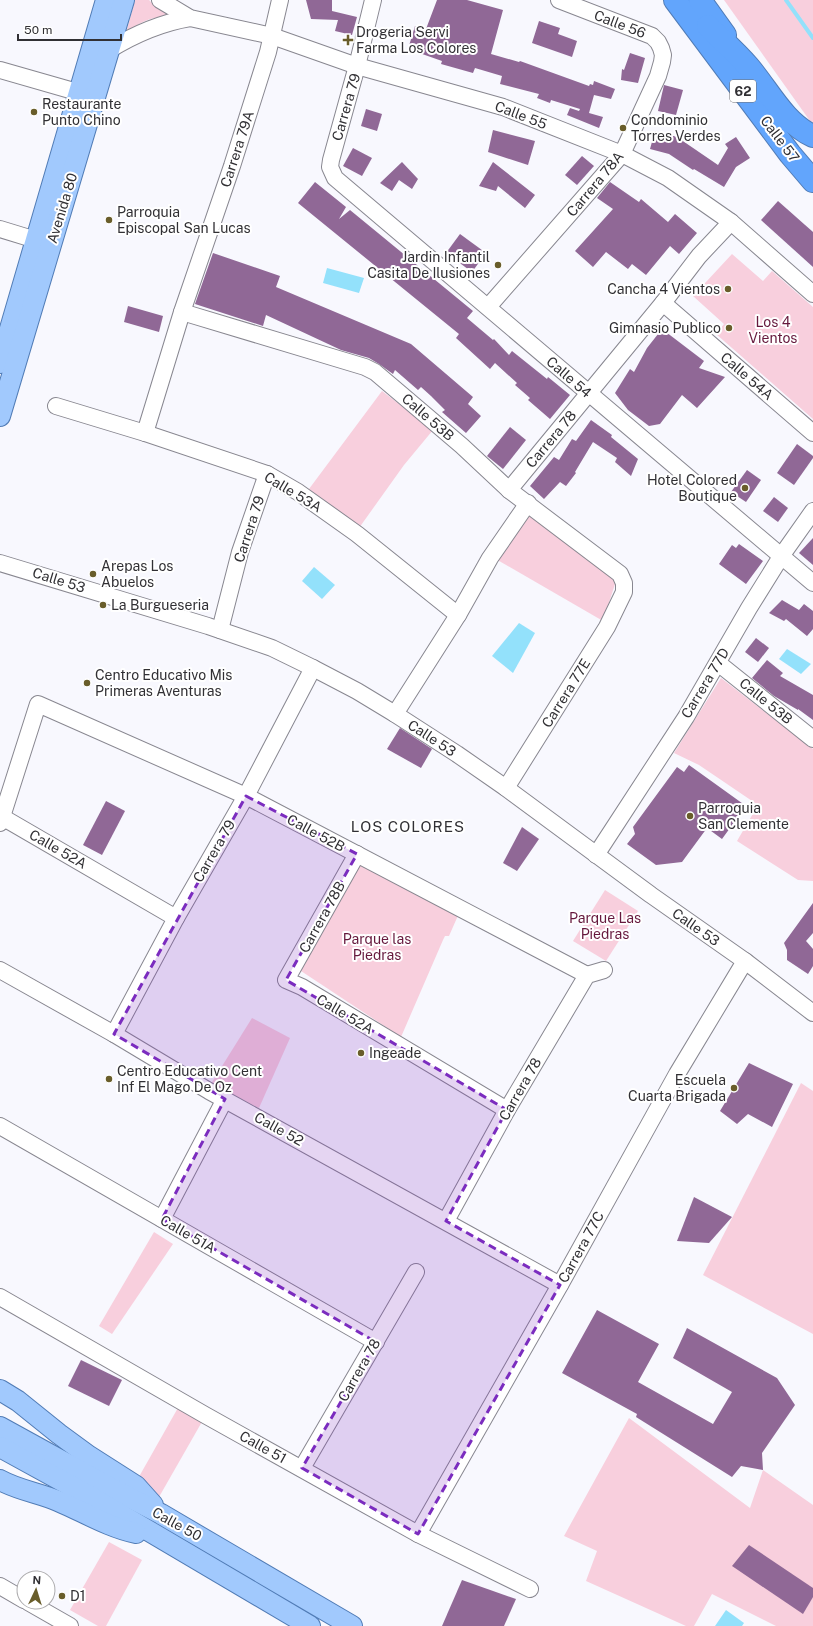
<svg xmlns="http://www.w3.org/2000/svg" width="813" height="1626" font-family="'Public Sans',sans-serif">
  <rect width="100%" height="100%" fill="#f8f8fe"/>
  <!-- green -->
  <g fill="#f8cfdd">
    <path d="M135,0H149L154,5L171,15C151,18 142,20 126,33Z"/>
    <path d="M724,0H813V122L810,121Z"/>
    <path d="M732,254L763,281L772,271L813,307V419L716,334L724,324L693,296Z"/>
    <path d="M382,391L433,430L404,465L359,528L309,489Z"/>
    <path d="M528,505L617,578L603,621L494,558Z"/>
    <path d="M721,678L813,749V881L798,880L737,841L758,805L699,765L674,753Z"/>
    <path d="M355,861L460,911L449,936H445L443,940L401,1037L301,971Z"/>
    <path d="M605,890L638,911L606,961L573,941Z"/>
    <path d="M252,1018L290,1038L259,1108L209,1087Z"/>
    <path d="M801,1083L813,1091V1334L703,1275Z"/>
    <path d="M154,1232L173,1244L112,1334L99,1326Z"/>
    <path d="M179,1406L203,1420L151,1511L127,1498Z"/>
    <path d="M629,1418L750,1508L763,1470L813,1505V1626H776L712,1594L694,1626H686L586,1581L597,1551L564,1536Z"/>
    <path d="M109,1542L142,1560L106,1626H98L70,1610Z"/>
  </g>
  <!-- water -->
  <g fill="#93e1fb">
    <path d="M327,268L364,278L359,293L323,283Z"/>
    <path d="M314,567L335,585L322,599L302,581Z"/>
    <path d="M519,623L535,633L513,673L492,656Z"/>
    <path d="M787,649L811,664L801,674L779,659Z"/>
    <path d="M726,1610L744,1623L742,1626H715Z"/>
  </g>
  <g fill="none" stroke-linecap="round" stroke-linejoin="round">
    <!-- stream -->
    <path stroke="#93e1fb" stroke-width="4" d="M786,0L813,38"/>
  </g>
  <!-- building -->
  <g fill="#906896">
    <path d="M306,0H332V11L357,17L352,35L335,31L338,20L311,19Z"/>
    <path d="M437,0H467L503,10L491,54L519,62L520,61L589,86L590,84L593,85L594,81L615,89L611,99L594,95L589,113L603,117L599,128L567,115L570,108L579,111L580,109L551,100L550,103L537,98L539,94L500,84L502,76L475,68L473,73L441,64L442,61L408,49L415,26L426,29Z"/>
    <path d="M539,21L560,28L558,34L577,41L572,57L532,43Z"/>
    <path d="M630,53L645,58L638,83L621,80L622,69L624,70Z"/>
    <path d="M664,85L683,90L676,115L658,111Z"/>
    <path d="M366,109L382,114L377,131L361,126Z"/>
    <path d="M493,130L535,141L528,165L488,152Z"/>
    <path d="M655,131L677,137L718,165L728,148L725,144L736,137L750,158L736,167L724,187L694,169L693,170L669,154L650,149Z"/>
    <path d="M353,148L372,158L362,176L343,166Z"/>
    <path d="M582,156L594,166L577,185L565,175Z"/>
    <path d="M402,162L418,179L412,189L399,180L392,191L380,183Z"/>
    <path d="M493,162L535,195L525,208L498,186L496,191L479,186Z"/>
    <path d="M315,182L346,207L339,219L350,210L473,311L467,318L493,340L494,339L509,355L512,351L547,379L548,377L570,395L550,419L528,400L530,398L515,385L517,383L495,363L490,369L456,338L459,334L298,203Z"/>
    <path d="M610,182L639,202L641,199L668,222L675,214L697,233L679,254L670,246L646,275L632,264L628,269L606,252L593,267L575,251L613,209L597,198Z"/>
    <path d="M778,201L813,232V267L761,220Z"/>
    <path d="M460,234L486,253L472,272L446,253Z"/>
    <path d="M213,253L280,276L276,287L411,344L473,397L468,404L481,416L466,433L442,412L445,410L431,396L421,387L418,390L395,370L393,374L379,364L369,358L341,350L266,315L263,326L195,304Z"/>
    <path d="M128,306L163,316L159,332L124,322Z"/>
    <path d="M662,329L704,361L699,368L725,377L697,408L682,395L660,424L649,426L628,410L615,393L630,369L634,372L647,348Z"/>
    <path d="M591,420L612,435L611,437L638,459L631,476L615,462L617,458L593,442L575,472L576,473L566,486L560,482L544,499L530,486L554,457L559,460L572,439L576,441Z"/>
    <path d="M510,427L526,440L503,469L487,456Z"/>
    <path d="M797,444L813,456V458L794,485L777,473Z"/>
    <path d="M747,470L761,480L746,502L731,492Z"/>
    <path d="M774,497L788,508L778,522L763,511Z"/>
    <path d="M813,538V565L799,553Z"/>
    <path d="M739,544L763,561L746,584L719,564L732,545L736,548Z"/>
    <path d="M782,600L799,610L804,604L813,611V629L807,636L786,619L784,621L769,613Z"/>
    <path d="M756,638L769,648L758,662L745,652Z"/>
    <path d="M767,660L783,673L780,676L813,695V720L798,709V710L774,696L752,678Z"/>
    <path d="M400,728L432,749L421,768L387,749Z"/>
    <path d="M689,765L746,806L722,839L707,828L682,862L656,865L627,844L635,834L633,827L677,767L684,772Z"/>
    <path d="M106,801L125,811L102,855L83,845Z"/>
    <path d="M522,827L539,839L517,871L503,863Z"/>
    <path d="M813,903V933L806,941L813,949V966L808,974L787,960V950L784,943Z"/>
    <path d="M749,1063L793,1084L772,1127L748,1114L737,1124L720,1111Z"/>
    <path d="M694,1197L732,1217L709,1243L677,1241Z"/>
    <path d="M597,1310L659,1344L638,1382L713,1424L732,1392L673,1358L687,1328L777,1378L795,1405L762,1453L763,1470L741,1466L732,1477L636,1417L637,1414L562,1373Z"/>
    <path d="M81,1360L122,1380L109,1406L68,1386Z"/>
    <path d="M749,1545L813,1588V1597L803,1614L732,1566Z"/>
    <path d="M462,1580L516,1599L504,1626H442Z"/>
  </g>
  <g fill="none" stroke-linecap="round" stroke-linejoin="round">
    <defs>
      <g id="minor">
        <path d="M160,0L190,18L272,36L357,66L503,107L622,154L668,178L731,222L813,294"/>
        <path d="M373,0L357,66L331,160L330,167L335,178L813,583"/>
        <path d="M109,50C135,34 160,23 190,18"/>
        <path d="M0,70L91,96"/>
        <path d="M0,229L36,240"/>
        <path d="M663,303L813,433"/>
        <path d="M488,307L622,154L658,76L662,62L663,55L661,48L658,42L652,36L559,0"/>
        <path d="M182,312L365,367L375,372L462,446L509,490L620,574L624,583V592L607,627L506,788"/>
        <path d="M56,406L145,433L267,474L298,492L357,534L458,615"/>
        <path d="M145,433L182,312L232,166L268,52L280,0"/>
        <path d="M509,490L663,303L699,256L731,222"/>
        <path d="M0,563L208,626L272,648L313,668L357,691L395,714L457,754L506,788L651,895L745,961L813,1013"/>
        <path d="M220,630L240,552L267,474"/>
        <path d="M718,663L813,739"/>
        <path d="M395,714L458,615L490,558L528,503"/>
        <path d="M2,817L176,918"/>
        <path d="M0,823L38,704L246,796L587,975"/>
        <path d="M357,854L286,980L302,987L507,1110"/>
        <path d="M596,855L686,717L749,608L782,555L813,511"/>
        <path d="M0,970L114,1034L209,1091L560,1285"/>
        <path d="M114,1034L176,918L246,796L313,668"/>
        <path d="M0,1126L376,1342"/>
        <path d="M162,1219L225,1099"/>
        <path d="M446,1221L507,1110L587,975L604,970"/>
        <path d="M0,1297L205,1415L418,1534L530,1589"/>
        <path d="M302,1468L416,1272"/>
        <path d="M418,1534L560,1285L677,1074L745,961"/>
        <path d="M0,1586L24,1600"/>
        <path d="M28,1602L70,1626"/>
      </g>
      <g id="major">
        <path d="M0,363L106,0"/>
        <path d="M0,416L124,0"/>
        <path d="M0,1390L18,1401L59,1434L89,1456L136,1486L153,1505"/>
        <path d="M0,1427L100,1482L161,1514L352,1626"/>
        <path d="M0,1447L93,1498L310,1626"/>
        <path d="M0,1480C18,1490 39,1493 58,1501C84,1512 108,1527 136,1533"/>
      </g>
      <g id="highway">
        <path d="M675,0L790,154L813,181"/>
        <path d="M700,0L725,35"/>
        <path d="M708,26C721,39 736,52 748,66C768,89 784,123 813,136"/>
      </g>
    </defs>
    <!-- minor casing -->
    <use href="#minor" stroke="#888790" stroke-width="18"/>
    <!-- major casing -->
    <use href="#major" stroke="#517cb6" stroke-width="22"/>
    <!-- highway casing -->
    <use href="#highway" stroke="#517cb6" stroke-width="24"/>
    <!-- minor -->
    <use href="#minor" stroke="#fff" stroke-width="16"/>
    <!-- major -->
    <use href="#major" stroke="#a1c9fd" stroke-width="20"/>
    <!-- highway -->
    <use href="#highway" stroke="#62a5fc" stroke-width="22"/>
  </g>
  <!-- marked area -->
  <path fill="#7b2cbf" fill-opacity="0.2" stroke="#7b2cbf" stroke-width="3" stroke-dasharray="8 5" stroke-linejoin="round" d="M246,796L357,854L286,980L507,1110L446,1221L560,1285L418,1534L302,1468L376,1342L162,1219L225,1099L114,1034Z"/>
  <!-- markers -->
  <g fill="#695d2a" stroke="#fff" stroke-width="1.5">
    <path d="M346 34h4v4h4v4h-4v4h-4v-4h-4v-4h4z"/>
    <circle cx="34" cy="112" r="4"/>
    <circle cx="623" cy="128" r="4"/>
    <circle cx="109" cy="220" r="4"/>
    <circle cx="498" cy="265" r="4"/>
    <circle cx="728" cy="289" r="4"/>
    <circle cx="729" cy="328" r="4"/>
    <circle cx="745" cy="488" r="4"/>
    <circle cx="93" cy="574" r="4"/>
    <circle cx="103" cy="605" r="4"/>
    <circle cx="87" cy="683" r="4"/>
    <circle cx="690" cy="816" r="4"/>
    <circle cx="361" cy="1053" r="4"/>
    <circle cx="109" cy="1079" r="4"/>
    <circle cx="734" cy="1088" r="4"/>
    <circle cx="62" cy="1596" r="4"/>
  </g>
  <g text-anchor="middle" stroke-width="4" stroke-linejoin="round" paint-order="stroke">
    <!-- shield labels -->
    <rect fill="#fff" stroke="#6f6e71" stroke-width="1" x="730" y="80" width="26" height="22" rx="3"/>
    <g font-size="13" font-weight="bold" fill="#313034">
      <text x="743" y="96">62</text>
    </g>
    <!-- street labels -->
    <g font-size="14" fill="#313034" stroke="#fff">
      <text transform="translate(620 24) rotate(21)" y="5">Calle 56</text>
      <text transform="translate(346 107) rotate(-74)" y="5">Carrera 79</text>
      <text transform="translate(521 115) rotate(21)" y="5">Calle 55</text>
      <text transform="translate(780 139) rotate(53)" y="5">Calle 57</text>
      <text transform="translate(237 149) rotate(-72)" y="5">Carrera 79A</text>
      <text transform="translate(595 184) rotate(-50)" y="5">Carrera 78A</text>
      <text transform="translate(62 208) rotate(-73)" y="5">Avenida 80</text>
      <text transform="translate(747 376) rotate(41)" y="5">Calle 54A</text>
      <text transform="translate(569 377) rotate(41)" y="5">Calle 54</text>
      <text transform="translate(428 417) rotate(41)" y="5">Calle 53B</text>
      <text transform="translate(551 439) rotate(-50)" y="5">Carrera 78</text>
      <text transform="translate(293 492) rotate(31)" y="5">Calle 53A</text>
      <text transform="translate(249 529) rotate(-72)" y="5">Carrera 79</text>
      <text transform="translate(59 580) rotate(17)" y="5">Calle 53</text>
      <text transform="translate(705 683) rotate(-59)" y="5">Carrera 77D</text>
      <text transform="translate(566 693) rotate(-58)" y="5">Carrera 77E</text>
      <text transform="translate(766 701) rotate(39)" y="5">Calle 53B</text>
      <text transform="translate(432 738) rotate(33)" y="5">Calle 53</text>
      <text transform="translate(316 833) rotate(28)" y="5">Calle 52B</text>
      <text transform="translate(58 849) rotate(30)" y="5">Calle 52A</text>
      <text transform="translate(214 851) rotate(-60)" y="5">Carrera 79</text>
      <text transform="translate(322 917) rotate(-61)" y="5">Carrera 78B</text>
      <text transform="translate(696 927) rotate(35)" y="5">Calle 53</text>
      <text transform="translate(345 1014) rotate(31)" y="5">Calle 52A</text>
      <text transform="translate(520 1089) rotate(-60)" y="5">Carrera 78</text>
      <text transform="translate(279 1129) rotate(29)" y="5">Calle 52</text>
      <text transform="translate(188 1234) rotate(30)" y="5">Calle 51A</text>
      <text transform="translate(581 1247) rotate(-61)" y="5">Carrera 77C</text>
      <text transform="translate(359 1370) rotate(-60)" y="5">Carrera 78</text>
      <text transform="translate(263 1447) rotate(29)" y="5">Calle 51</text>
      <text transform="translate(177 1524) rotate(29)" y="5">Calle 50</text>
    </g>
    <!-- poi labels -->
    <g font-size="14" fill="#313034" stroke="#fff" text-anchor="start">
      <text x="356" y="37">Drogeria Servi<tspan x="356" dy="16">Farma Los Colores</tspan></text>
      <text x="42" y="109">Restaurante<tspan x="42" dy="16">Punto Chino</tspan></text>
      <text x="631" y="125">Condominio<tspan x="631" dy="16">Torres Verdes</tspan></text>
      <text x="117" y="217">Parroquia<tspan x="117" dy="16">Episcopal San Lucas</tspan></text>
      <text x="490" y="262" text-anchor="end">Jardin Infantil<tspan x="490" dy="16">Casita De Ilusiones</tspan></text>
      <text x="720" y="294" text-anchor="end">Cancha 4 Vientos</text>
      <text x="721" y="333" text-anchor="end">Gimnasio Publico</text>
      <text x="737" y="485" text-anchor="end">Hotel Colored<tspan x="737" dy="16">Boutique</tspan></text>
      <text x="101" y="571">Arepas Los<tspan x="101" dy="16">Abuelos</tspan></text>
      <text x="111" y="610">La Burgueseria</text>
      <text x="95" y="680">Centro Educativo Mis<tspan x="95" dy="16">Primeras Aventuras</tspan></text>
      <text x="698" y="813">Parroquia<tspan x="698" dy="16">San Clemente</tspan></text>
      <text x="369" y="1058">Ingeade</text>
      <text x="117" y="1076">Centro Educativo Cent<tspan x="117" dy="16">Inf El Mago De Oz</tspan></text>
      <text x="726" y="1085" text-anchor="end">Escuela<tspan x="726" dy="16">Cuarta Brigada</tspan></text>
      <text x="70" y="1601">D1</text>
    </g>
    <!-- park labels -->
    <g font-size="14" fill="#66193d" stroke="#fff">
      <text x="773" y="327">Los 4<tspan x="773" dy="16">Vientos</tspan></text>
      <text x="605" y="923">Parque Las<tspan x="605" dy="16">Piedras</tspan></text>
      <text x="377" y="944">Parque las<tspan x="377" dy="16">Piedras</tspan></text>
    </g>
    <!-- neighbourhood labels -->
    <g font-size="15" letter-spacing="1" fill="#313034" stroke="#fff">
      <text x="408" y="832">LOS COLORES</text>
    </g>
  </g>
  <!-- north arrow -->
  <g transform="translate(36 1590) rotate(4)"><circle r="19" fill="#ffffff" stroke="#adacae"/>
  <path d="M0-3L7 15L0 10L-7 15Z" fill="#695d2a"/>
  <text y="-6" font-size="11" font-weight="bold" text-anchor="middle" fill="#313034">N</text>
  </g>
  <!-- scale -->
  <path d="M18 34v6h103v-6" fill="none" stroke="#313034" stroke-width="2"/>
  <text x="24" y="34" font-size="12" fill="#313034" stroke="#ffffff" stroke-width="3" paint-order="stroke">50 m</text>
</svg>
